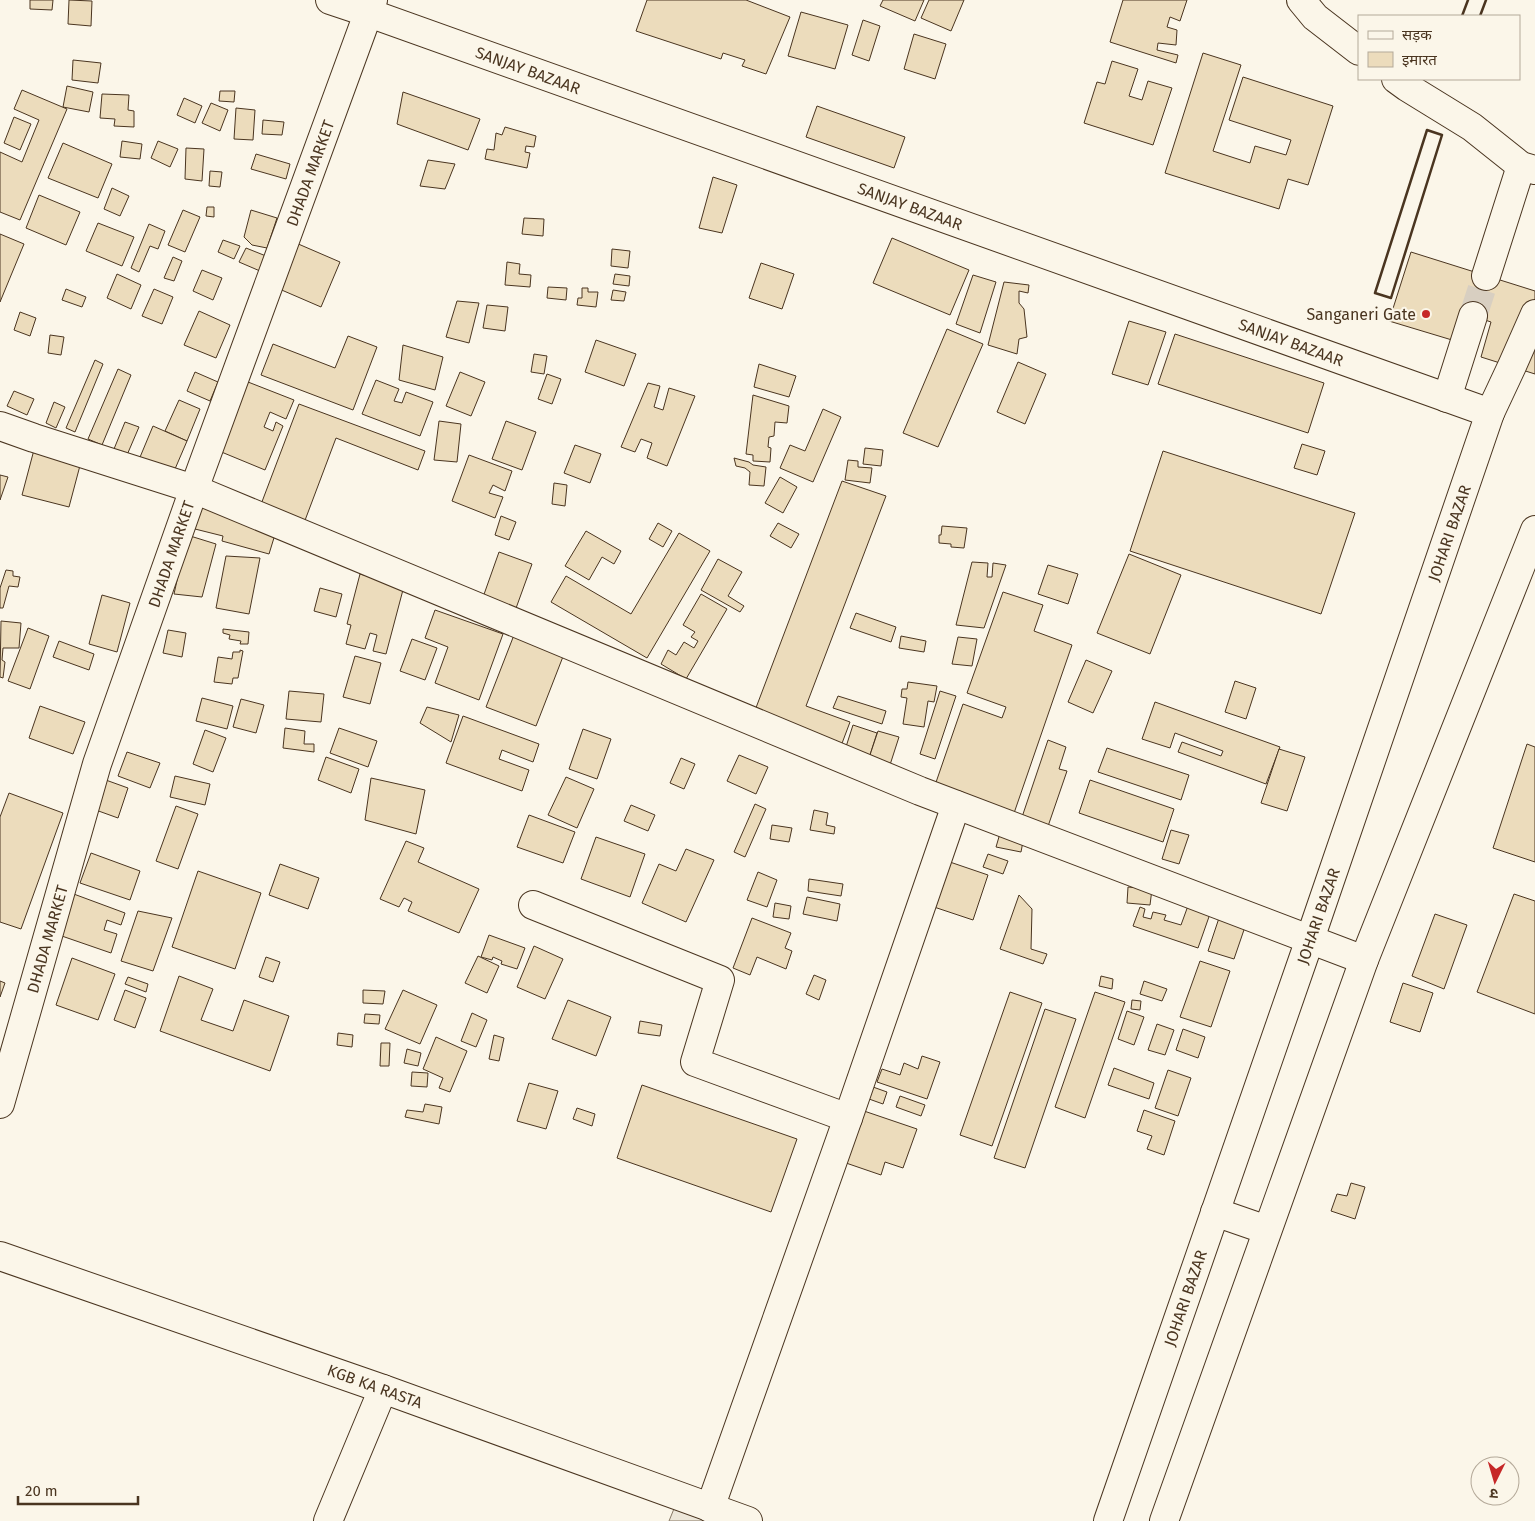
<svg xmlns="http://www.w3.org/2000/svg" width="1535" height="1521" font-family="'Fira Sans','Noto Sans Devanagari',sans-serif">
  <rect width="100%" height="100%" fill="#fbf6e9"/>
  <!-- parking -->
  <path fill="#ede7d9" stroke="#887966" d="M682,1489L740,1521H669Z"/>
  <!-- building -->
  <g fill="#ecdcbc" stroke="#4a3520">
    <path d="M30,0H53L52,10L30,9Z"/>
    <path d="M69,0L92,1L91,26L68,24Z"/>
    <path d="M647,0H746L790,17L766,74L742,66L745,60L723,53L721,59L636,31Z"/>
    <path d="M883,0H924L915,21L880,6Z"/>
    <path d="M929,0H964L951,31L921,18Z"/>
    <path d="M1123,0H1187L1180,21L1170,17L1167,27L1177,30L1176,45L1158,43L1157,50L1178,55L1176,63L1110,42Z"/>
    <path d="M801,12L848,25L835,69L788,56Z"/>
    <path d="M863,20L880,26L869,61L852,55Z"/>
    <path d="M914,34L946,44L935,79L904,69Z"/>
    <path d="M1203,53L1241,65L1213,151L1250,163L1255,146L1286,155L1291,140L1229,120L1243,77L1333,106L1308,185L1288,179L1279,209L1165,173Z"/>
    <path d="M73,60L101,63L98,83L72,80Z"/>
    <path d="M1112,61L1138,69L1129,96L1142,100L1148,81L1172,88L1153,145L1084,123L1097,82L1105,84Z"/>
    <path d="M67,86L93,92L89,112L63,107Z"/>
    <path d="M22,90L67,109L20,220L0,212V152L22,162L39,120L14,109Z"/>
    <path d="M220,91H235L234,102L219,101Z"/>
    <path d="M403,92L480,119L468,150L397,124Z"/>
    <path d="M102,94L129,95L128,110L134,111V127L114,126L115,119L100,118Z"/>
    <path d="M184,98L202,106L195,123L177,115Z"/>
    <path d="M211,103L228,110L220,131L202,123Z"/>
    <path d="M817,106L905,137L894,168L806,137Z"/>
    <path d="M236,108L255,110L253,140L234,139Z"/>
    <path d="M14,117L31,124L20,150L4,143Z"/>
    <path d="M263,120L284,122L282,135L262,134Z"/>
    <path d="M505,127L536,136L534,147L526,146L525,152L530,153L527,168L485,159L487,149L494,150L496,133L502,135Z"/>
    <path d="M122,141L142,144L140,159L120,157Z"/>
    <path d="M158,141L178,149L170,167L151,158Z"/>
    <path d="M63,143L112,164L98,198L48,178Z"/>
    <path d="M186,148L204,149L202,181L185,179Z"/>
    <path d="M256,154L290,164L286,179L251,169Z"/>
    <path d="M428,160L455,164L445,189L420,186Z"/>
    <path d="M210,171L222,172L220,187L209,186Z"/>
    <path d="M713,177L737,185L722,233L699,228Z"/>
    <path d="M112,188L129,196L120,216L104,209Z"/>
    <path d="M39,195L80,212L66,245L26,228Z"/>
    <path d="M207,207H214V217L206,216Z"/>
    <path d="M183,210L200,217L185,252L168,245Z"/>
    <path d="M251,210L277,218L267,248L252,245L244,237Z"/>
    <path d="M524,218L544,219L543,236L522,234Z"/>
    <path d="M98,223L134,237L122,266L86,251Z"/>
    <path d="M149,224L165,231L158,249L150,246L139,272L131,268Z"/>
    <path d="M0,234L24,244L0,302Z"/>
    <path d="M892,238L969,270L950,315L873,283Z"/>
    <path d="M223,240L240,246L234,259L218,252Z"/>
    <path d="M296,243L340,262L321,307L277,288Z"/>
    <path d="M246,248L266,256L260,271L239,262Z"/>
    <path d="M612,249L630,251L628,268L611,266Z"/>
    <path d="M1411,252L1535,291V374L1481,357L1491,322L1461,312L1452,340L1389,321Z"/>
    <path d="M173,257L182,261L174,281L164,278Z"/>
    <path d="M507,262L520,264L519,274L531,275L530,287L505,285Z"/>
    <path d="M761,263L794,274L782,309L749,298Z"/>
    <path d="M202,270L222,278L213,300L193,291Z"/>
    <path d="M117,274L141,285L131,309L107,298Z"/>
    <path d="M615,274L630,276L629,286L613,284Z"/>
    <path d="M973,275L996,282L980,333L956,324Z"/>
    <path d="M1004,282L1029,285L1028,293L1019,291V303L1024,309L1027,337L1019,339L1017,354L988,345Z"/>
    <path d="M548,287L567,288L566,300L547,298Z"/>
    <path d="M582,288H588V292H598L596,307L577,305L578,298H582Z"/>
    <path d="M66,289L86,297L82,307L62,300Z"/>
    <path d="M154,289L173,297L162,324L142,316Z"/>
    <path d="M613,290L626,292L624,301L611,300Z"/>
    <path d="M457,301L479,303L469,343L446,337Z"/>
    <path d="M487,305L508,307L505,331L483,328Z"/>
    <path d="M199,311L230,325L216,358L184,345Z"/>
    <path d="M20,312L36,318L30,336L14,330Z"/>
    <path d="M1129,321L1166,332L1148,385L1112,374Z"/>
    <path d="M947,329L983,344L938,447L903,433Z"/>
    <path d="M1175,334L1324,383L1308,433L1158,384Z"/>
    <path d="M50,335L64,337L61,355L48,353Z"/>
    <path d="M348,336L377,347L353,410L261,375L273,344L335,368Z"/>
    <path d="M596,340L636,354L624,386L585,372Z"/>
    <path d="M403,345L443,357L435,390L399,380Z"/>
    <path d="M534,354L547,356L544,374L531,372Z"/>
    <path d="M95,360L103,364L75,432L66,428Z"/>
    <path d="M1018,362L1046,374L1025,424L997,412Z"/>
    <path d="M759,364L796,376L789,397L754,387Z"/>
    <path d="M118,369L131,375L102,445L88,439Z"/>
    <path d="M195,372L218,382L210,401L187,391Z"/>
    <path d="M460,372L485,382L471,416L446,406Z"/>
    <path d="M547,374L561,379L552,404L538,399Z"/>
    <path d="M376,380L399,389L394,401L402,403L406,392L433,402L420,436L362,414Z"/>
    <path d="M248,382L294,400L286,419L270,412L264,427L273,431L276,422L283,426L265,470L219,451Z"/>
    <path d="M648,383L660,386L654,407L663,410L669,388L695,396L667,466L647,458L652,443L641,439L635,452L621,447Z"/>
    <path d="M14,391L34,399L27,415L7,406Z"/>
    <path d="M753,395L789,406L787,423L775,422L774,436L769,437L768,447L771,448L770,462L753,461V455L746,454Z"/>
    <path d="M179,400L200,409L187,441L165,431Z"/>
    <path d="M54,402L65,407L56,428L46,423Z"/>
    <path d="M299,404L425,451L418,470L336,438L304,523L260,507Z"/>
    <path d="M823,409L841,417L813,482L780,468L790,445L805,451Z"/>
    <path d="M439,421L461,424L457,462L434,460Z"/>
    <path d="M506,421L536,432L522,470L492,459Z"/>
    <path d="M125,422L139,427L127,455L114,449Z"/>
    <path d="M153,426L187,441L172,476L138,462Z"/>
    <path d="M1302,444L1325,451L1317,475L1294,468Z"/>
    <path d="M575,445L601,454L590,483L564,473Z"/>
    <path d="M35,446L82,458L69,507L22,495Z"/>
    <path d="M865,448L883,450L881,466L863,464Z"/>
    <path d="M1163,451L1355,513L1321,614L1130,551Z"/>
    <path d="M469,455L512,471L505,491L493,485L489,493L503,497L495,518L452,501Z"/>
    <path d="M734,458L749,462L753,465L766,467L764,486L749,485L750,472L745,468L736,466Z"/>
    <path d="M848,460L858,461V467L872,468L870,483L845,480Z"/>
    <path d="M0,475L8,477L0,500Z"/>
    <path d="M780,477L797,487L783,513L765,503Z"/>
    <path d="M842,481L886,496L806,706L850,722L841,746L754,713Z"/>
    <path d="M554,483L567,485L565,506L552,504Z"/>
    <path d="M193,502L277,528L269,554L222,541L223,536L187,527Z"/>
    <path d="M501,516L516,522L509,540L495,535Z"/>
    <path d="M658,523L672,531L663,547L649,539Z"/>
    <path d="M778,523L799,534L791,548L770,536Z"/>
    <path d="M942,526L967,528L964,548L951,547V544L939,543V535H941Z"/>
    <path d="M586,531L621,551L614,564L602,557L589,580L565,566Z"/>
    <path d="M679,533L710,551L647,658L551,602L566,576L631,614Z"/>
    <path d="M187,535L216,544L202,597L174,594Z"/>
    <path d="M499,552L532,564L515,611L482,600Z"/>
    <path d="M1129,554L1181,575L1150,654L1097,633Z"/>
    <path d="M226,556L260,558L249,614L216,608Z"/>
    <path d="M718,559L742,572L728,596L744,606L740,612L701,590Z"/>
    <path d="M972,562L988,563L987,577H992L993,563L1006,565L984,628L956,625Z"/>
    <path d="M1048,565L1078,574L1068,604L1038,594Z"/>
    <path d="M6,570L13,571V576L20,577L18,587L9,586L3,608H0V588Z"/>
    <path d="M360,574L404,586L386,654L373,651L377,635L370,633L365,649L346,644L351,625L347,624Z"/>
    <path d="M320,588L342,594L336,617L314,611Z"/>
    <path d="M1003,592L1043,605L1034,631L1072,645L1012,819L933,791L963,704L1002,718L1006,707L967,693Z"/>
    <path d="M701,594L727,609L686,679L661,664L668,650L676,655L684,642L694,648L698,641L691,637L695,632L683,625Z"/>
    <path d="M102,595L130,603L117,652L89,644Z"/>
    <path d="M435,610L503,634L479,700L435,683L448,647L425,638Z"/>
    <path d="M856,613L896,627L891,642L850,628Z"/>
    <path d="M1,621L21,623L19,648H3L2,660L5,662L3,678L0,677Z"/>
    <path d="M28,628L49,636L30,689L8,681Z"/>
    <path d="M223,629L249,632L248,644H240L241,641L229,639L230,635L223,633Z"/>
    <path d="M168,630L186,633L182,657L163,653Z"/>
    <path d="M514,635L564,654L536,726L486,707Z"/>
    <path d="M901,636L926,641L924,652L899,648Z"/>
    <path d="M958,637L977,639L972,666L952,664Z"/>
    <path d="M412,639L437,648L425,680L400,671Z"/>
    <path d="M59,641L94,654L89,670L53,657Z"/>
    <path d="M240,650L243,651L238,678H233L232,684L214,682L218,657L232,659L233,652H240Z"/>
    <path d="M355,656L381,663L370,704L343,697Z"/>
    <path d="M1086,660L1112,671L1093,713L1068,702Z"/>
    <path d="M1235,681L1256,688L1246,719L1225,712Z"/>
    <path d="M908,682L937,686L934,702L928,701L924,727L903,724L907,698L901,697L902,689H907Z"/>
    <path d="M289,691L324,694L321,722L286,719Z"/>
    <path d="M940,691L956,696L935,759L920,754Z"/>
    <path d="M838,696L886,711L882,724L833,708Z"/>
    <path d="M202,698L233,706L227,729L196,721Z"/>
    <path d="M241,699L264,705L256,733L233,727Z"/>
    <path d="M1155,702L1280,747L1266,784L1178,752L1182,742L1221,756L1223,751L1175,733L1170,748L1142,739Z"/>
    <path d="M40,706L85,722L73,754L29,738Z"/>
    <path d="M427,707L459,715L451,742L420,723Z"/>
    <path d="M463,716L539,744L533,762L502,750L499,759L529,770L522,791L446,763Z"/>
    <path d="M853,725L877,733L868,761L844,753Z"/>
    <path d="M285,728L305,731L304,744H314V752L283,748Z"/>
    <path d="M339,728L377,741L368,767L330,753Z"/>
    <path d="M583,729L611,739L597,779L569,769Z"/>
    <path d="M205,730L226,738L213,772L193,764Z"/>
    <path d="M878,731L899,737L889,768L868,761Z"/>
    <path d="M1048,740L1066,747L1059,769L1067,771L1045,835L1019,826Z"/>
    <path d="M1527,744L1535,747V862L1493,848Z"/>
    <path d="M1107,748L1189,775L1181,800L1098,772Z"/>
    <path d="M1279,749L1305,757L1287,811L1261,803Z"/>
    <path d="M127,752L160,763L150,788L118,776Z"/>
    <path d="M739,755L768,767L756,794L727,781Z"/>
    <path d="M326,757L359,769L351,793L318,780Z"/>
    <path d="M681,758L695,764L684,789L670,783Z"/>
    <path d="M175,776L210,784L205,805L170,797Z"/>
    <path d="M566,777L594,789L577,828L548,815Z"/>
    <path d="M371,778L425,790L416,834L365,820Z"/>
    <path d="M103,779L128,788L118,818L93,809Z"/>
    <path d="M1090,780L1174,809L1163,842L1079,813Z"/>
    <path d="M9,793L63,813L21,929L0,922V817Z"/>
    <path d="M755,804L766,809L745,857L734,852Z"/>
    <path d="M631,805L655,815L648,831L624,821Z"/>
    <path d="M176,806L198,814L178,869L156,861Z"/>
    <path d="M814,810L828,813L826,825L835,827L834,834L810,830Z"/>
    <path d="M529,815L575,832L563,863L517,847Z"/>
    <path d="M772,825L792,828L789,842L770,839Z"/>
    <path d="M1001,830L1024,836L1021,852L996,847Z"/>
    <path d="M1171,830L1189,835L1179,864L1162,859Z"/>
    <path d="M596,837L645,854L630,897L581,879Z"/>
    <path d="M406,841L424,848L418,862L479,889L459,933L408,911L412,902L404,898L399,907L380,899Z"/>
    <path d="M686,849L714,860L686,922L642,903L659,864L676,871Z"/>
    <path d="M91,853L140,871L130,900L80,883Z"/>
    <path d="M988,854L1008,861L1003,874L983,867Z"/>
    <path d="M944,860L988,875L973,920L928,905Z"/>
    <path d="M280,864L319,878L308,909L269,895Z"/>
    <path d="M198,871L261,893L235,969L172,947Z"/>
    <path d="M758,872L777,880L767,907L747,900Z"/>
    <path d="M809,879L843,884L841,896L808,891Z"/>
    <path d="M1128,887L1152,889L1150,905L1127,903Z"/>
    <path d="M71,893L125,913L121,925L107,920L104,930L117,934L111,953L56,934Z"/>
    <path d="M1514,894L1535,901V1014L1477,992Z"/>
    <path d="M1019,895L1032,909L1031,949L1047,954L1043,964L1000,949Z"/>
    <path d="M807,897L840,904L837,921L803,914Z"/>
    <path d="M775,903L791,906L789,919L773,917Z"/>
    <path d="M1189,903L1211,911L1198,948L1133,926L1140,907L1145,909L1143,917L1151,919L1153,912L1166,915L1164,920L1181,925Z"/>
    <path d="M138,911L172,918L153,971L121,961Z"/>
    <path d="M1221,912L1247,921L1234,959L1208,951Z"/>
    <path d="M1435,914L1467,925L1444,989L1412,976Z"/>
    <path d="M752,918L791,933L785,948L792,951L786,969L757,957L750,975L733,968Z"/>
    <path d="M489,935L525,948L517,969L501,964L502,961L493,957L492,960L481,957Z"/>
    <path d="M534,946L563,959L545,999L517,987Z"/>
    <path d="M478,956L499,966L487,993L465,983Z"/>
    <path d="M266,957L280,962L273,982L259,977Z"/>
    <path d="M72,958L115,974L98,1020L56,1005Z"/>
    <path d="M1200,961L1230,971L1211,1027L1180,1017Z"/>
    <path d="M814,975L826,980L819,1000L806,994Z"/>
    <path d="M179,976L213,989L201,1020L233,1031L244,1000L289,1016L270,1071L160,1031Z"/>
    <path d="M1101,976L1113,979L1112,989L1099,986Z"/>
    <path d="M128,977L148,984L146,992L125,984Z"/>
    <path d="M0,981L5,983L0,997Z"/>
    <path d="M1144,981L1167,989L1162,1001L1140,994Z"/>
    <path d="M1403,983L1433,993L1420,1032L1390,1022Z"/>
    <path d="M125,990L146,998L135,1028L114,1020Z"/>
    <path d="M363,990L385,991L383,1004L363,1003Z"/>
    <path d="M403,990L437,1005L420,1044L385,1029Z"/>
    <path d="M1010,992L1042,1003L992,1146L960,1135Z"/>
    <path d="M1095,992L1125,1002L1085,1118L1055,1107Z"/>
    <path d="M568,1000L611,1017L596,1056L552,1039Z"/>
    <path d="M1132,1000L1141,1001L1140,1010L1131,1009Z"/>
    <path d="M1045,1009L1076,1019L1025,1168L994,1158Z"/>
    <path d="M1127,1011L1144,1017L1134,1045L1118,1039Z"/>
    <path d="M472,1013L487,1020L476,1047L461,1041Z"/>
    <path d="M365,1014L380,1015L379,1024L364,1023Z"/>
    <path d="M640,1021L662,1025L660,1036L638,1033Z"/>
    <path d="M1157,1024L1174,1030L1165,1055L1148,1050Z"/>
    <path d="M1183,1029L1205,1037L1198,1058L1176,1050Z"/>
    <path d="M338,1033L353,1035L352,1047L337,1045Z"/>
    <path d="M494,1035L504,1038L499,1061L489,1059Z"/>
    <path d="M436,1037L467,1051L450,1092L439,1088L443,1078L423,1069Z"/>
    <path d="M381,1043H390L389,1066H380Z"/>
    <path d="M407,1049L421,1053L418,1066L404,1063Z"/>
    <path d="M922,1056L940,1062L927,1099L877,1082L882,1069L900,1075L904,1063L918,1069Z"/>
    <path d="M1114,1068L1154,1083L1149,1099L1108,1085Z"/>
    <path d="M1168,1070L1191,1078L1178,1116L1155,1108Z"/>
    <path d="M412,1072L428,1073L427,1087L411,1086Z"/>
    <path d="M529,1083L558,1091L546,1129L517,1121Z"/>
    <path d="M642,1085L797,1139L771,1212L617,1158Z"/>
    <path d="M873,1087L887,1092L883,1104L869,1099Z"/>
    <path d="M900,1096L925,1105L921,1116L896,1107Z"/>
    <path d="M425,1104L442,1107L439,1124L405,1117L407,1110L423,1112Z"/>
    <path d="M577,1108L595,1114L592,1126L573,1119Z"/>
    <path d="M1144,1110L1175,1121L1164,1155L1147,1149L1152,1136L1137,1131Z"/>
    <path d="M864,1111L917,1129L903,1168L885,1162L881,1175L846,1163Z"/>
    <path d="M1351,1183L1365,1187L1355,1219L1331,1211L1337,1194L1347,1196Z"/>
  </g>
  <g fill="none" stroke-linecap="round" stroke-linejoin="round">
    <!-- street-tunnel -->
    <path stroke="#d8cfc1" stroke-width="28" stroke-dasharray="28 14" stroke-linecap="butt" d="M1473,316L1486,276"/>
    <defs>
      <g id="street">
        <path d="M1301,0L1315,17L1359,51"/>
        <path d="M1396,79L1407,87L1472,127L1521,166L1535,170"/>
        <path d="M1486,276L1521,166"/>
        <path d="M1447,398L1473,316"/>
        <path d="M0,426L34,438L194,489L920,791L1364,960"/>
        <path d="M533,905L720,980L695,1062L848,1118"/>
        <path d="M0,1104L97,764L194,489L373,0"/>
        <path d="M0,1256L383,1389L748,1521"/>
        <path d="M710,1508L848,1118L956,805"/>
        <path d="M328,1521L383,1389"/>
      </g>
      <g id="secondary">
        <path d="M330,0L369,13L1490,413"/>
        <path d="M1215,1212L1267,1230"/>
        <path d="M1108,1521L1310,939L1490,413L1512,366L1535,314"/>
        <path d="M1164,1521L1364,960L1535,530"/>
      </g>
    </defs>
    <!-- street casing -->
    <use href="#street" stroke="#4a3520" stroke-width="30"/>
    <!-- secondary casing -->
    <use href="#secondary" stroke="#4a3520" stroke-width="30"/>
    <!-- street -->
    <use href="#street" stroke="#fbf6e9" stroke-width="28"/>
    <!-- secondary -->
    <use href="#secondary" stroke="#fbf6e9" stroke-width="28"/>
    <!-- wall -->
    <g stroke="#4a3520" stroke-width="2.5">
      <path d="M1462,16L1468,0"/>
      <path d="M1480,16L1486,0"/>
      <path d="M1427,130L1442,135L1391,298L1375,293Z"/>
    </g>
  </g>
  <!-- markers -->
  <circle fill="#c62828" stroke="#fbf6e9" stroke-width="2" cx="1426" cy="314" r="5"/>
  <g text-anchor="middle" stroke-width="4" stroke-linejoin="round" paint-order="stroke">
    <!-- street labels -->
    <g font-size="16" fill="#4a3520" stroke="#fbf6e9">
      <text transform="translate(528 70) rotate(20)" y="6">SANJAY BAZAAR</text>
      <text transform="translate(310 173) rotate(-70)" y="6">DHADA MARKET</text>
      <text transform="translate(910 206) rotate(20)" y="6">SANJAY BAZAAR</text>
      <text transform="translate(1291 342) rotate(20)" y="6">SANJAY BAZAAR</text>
      <text transform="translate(1449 533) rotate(-71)" y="6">JOHARI BAZAR</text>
      <text transform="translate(171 554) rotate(-71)" y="6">DHADA MARKET</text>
      <text transform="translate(1318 916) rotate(-71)" y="6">JOHARI BAZAR</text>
      <text transform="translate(47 939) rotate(-74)" y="6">DHADA MARKET</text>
      <text transform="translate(1185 1298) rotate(-71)" y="6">JOHARI BAZAR</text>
      <text transform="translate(375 1386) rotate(20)" y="6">KGB KA RASTA</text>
    </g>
    <!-- poi labels -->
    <g font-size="16" fill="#4a3520" stroke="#fbf6e9" text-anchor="end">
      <text x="1416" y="320">Sanganeri Gate</text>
    </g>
  </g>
  <!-- legend -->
  <rect x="1358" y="15" width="162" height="65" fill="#fbf6e9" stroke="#b4a999"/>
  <rect x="1368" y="31" width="25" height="8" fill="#fbf6e9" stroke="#b4a999"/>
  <text x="1402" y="40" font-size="15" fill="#4a3520">सड़क</text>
  <rect x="1368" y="52" width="25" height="15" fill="#ecdcbc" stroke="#b4a999"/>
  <text x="1402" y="65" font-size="15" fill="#4a3520">इमारत</text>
  <!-- north arrow -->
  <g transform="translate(1495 1481) rotate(185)"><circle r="24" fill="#fbf6e9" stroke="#b4a999"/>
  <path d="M0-4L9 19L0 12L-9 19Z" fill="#c62828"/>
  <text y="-8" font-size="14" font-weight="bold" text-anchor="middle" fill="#4a3520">उ</text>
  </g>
  <!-- scale -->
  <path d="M18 1496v8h120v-8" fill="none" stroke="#4a3520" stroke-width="2.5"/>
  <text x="25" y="1496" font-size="15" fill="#4a3520" stroke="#fbf6e9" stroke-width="4" paint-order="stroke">20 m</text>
</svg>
